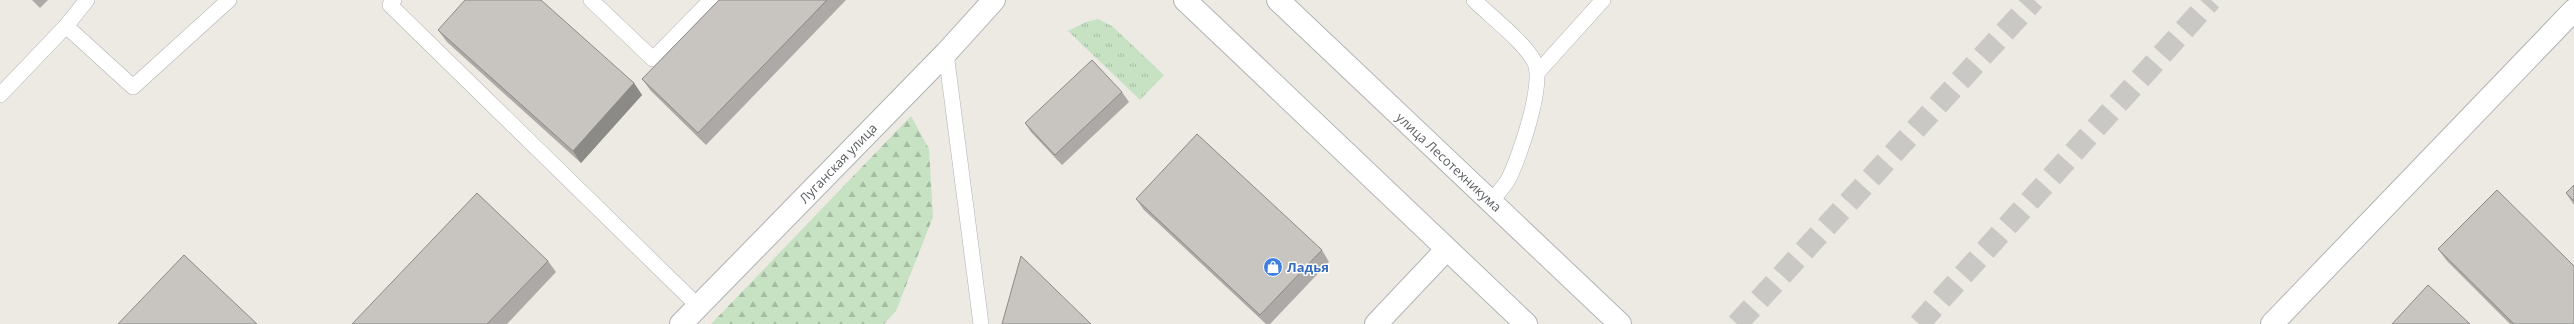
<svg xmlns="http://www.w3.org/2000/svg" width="2574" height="324" font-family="'Open Sans',sans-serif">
  <defs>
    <pattern id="grass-tufts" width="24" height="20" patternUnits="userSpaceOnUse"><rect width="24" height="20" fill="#c7e2c3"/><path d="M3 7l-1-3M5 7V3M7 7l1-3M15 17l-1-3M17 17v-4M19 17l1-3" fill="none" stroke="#a5bba2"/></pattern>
    <pattern id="forest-firs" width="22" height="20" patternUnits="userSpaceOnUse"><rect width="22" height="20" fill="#c7e2c3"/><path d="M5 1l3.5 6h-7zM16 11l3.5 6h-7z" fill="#a5bba2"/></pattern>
  </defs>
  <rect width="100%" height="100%" fill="#edeae4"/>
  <!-- grass -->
  <path fill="url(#grass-tufts)" d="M1098,19L1112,26L1164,75L1140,100L1068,31L1086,22Z"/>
  <!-- forest -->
  <path fill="url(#forest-firs)" d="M911,116L929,149L933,217L896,311L884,324H711Z"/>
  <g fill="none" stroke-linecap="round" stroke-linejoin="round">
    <!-- primary-tunnel -->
    <g stroke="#c9c8c4" stroke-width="22" stroke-dasharray="22 11" stroke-linecap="butt">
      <path d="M1737,324L2034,0"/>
      <path d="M1919,324L2211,0"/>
    </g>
    <defs>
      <g id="service">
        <path d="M394,0L390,5L698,306"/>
        <path d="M591,0L653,59L711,0"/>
        <path d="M1474,0C1490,16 1524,42 1534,61C1546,81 1519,159 1508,180C1503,188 1496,195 1491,202"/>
        <path d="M66,26L133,87L229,0"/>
        <path d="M946,53L981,324"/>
        <path d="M1538,72L1603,0"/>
        <path d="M0,95L66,26L87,0"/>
      </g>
      <path id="minor" d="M2272,324L2574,10"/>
      <path id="tertiary" d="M681,324L946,53L994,0"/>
      <g id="secondary">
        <path d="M1185,0L1526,324"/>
        <path d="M1278,0L1620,324"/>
        <path d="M1376,324L1446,250"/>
      </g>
    </defs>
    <!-- service casing -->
    <use href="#service" stroke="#afb2b5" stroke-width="16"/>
    <!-- minor casing -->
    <use href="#minor" stroke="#afb2b5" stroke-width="24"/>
    <!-- tertiary casing -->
    <use href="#tertiary" stroke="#afb2b5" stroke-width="24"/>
    <!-- secondary casing -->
    <use href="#secondary" stroke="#b0b4b7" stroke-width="24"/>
    <!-- service -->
    <use href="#service" stroke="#fff" stroke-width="15"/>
    <!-- minor -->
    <use href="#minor" stroke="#fff" stroke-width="22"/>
    <!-- tertiary -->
    <use href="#tertiary" stroke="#fff" stroke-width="22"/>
    <!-- secondary -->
    <use href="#secondary" stroke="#fff" stroke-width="22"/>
  </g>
  <!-- wall -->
  <g fill="#aca9a6">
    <path d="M32,0H48L40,8Z"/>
    <path d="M719,0H846L706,145L651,91L642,79Z"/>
    <path d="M438,30L634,83L642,95L581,163L447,42Z"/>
    <path d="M1122,92L1129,102L1062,165L1031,132L1025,123Z"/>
    <path d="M2574,185V205L2566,193Z"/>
    <path d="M1136,199L1322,250L1329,262L1270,324H1266L1144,210Z"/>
    <path d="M2438,249L2574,324H2510L2447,261Z"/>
    <path d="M548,261L556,272L507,324H352Z"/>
  </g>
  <!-- shaded-wall -->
  <path fill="#8c8a87" d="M634,83L642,95L581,163L573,151Z"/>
  <!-- building -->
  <g fill="#c8c5c1" stroke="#8c8a87">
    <path d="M465,0H541L634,83L573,151L438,30Z"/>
    <path d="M719,0H827L698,133L642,79Z"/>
    <path d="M1092,60L1122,92L1055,155L1025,123Z"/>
    <path d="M1197,134L1322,250L1260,315L1136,199Z"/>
    <path d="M2574,185V201L2566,193Z"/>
    <path d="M2497,190L2574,266V324H2514L2438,249Z"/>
    <path d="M477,193L548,261L487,324H352Z"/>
    <path d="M184,255L257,324H118Z"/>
    <path d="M1021,256L1091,324H1002Z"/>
    <path d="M2428,285L2470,324H2392Z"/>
  </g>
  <!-- icons -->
  <defs>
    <symbol id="shop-disc" viewBox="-11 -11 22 22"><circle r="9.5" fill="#3f7fe0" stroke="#fff"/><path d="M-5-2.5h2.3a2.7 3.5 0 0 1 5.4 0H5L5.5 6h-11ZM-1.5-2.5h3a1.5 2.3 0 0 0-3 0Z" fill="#fff"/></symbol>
  </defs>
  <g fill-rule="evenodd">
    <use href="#shop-disc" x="1262" y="256" width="22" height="22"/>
  </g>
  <g text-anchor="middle" stroke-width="3" stroke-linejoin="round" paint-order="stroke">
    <!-- street labels -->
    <g font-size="13" fill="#5c6063" stroke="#fff">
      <text transform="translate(1449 162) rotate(43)" y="5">улица Лесотехникума</text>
      <text transform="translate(838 163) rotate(-46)" y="5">Луганская улица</text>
    </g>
    <!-- shop labels -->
    <g font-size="13" font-weight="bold" fill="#366cbe" stroke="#fff" text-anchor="start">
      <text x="1287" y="272">Ладья</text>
    </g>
  </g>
</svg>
